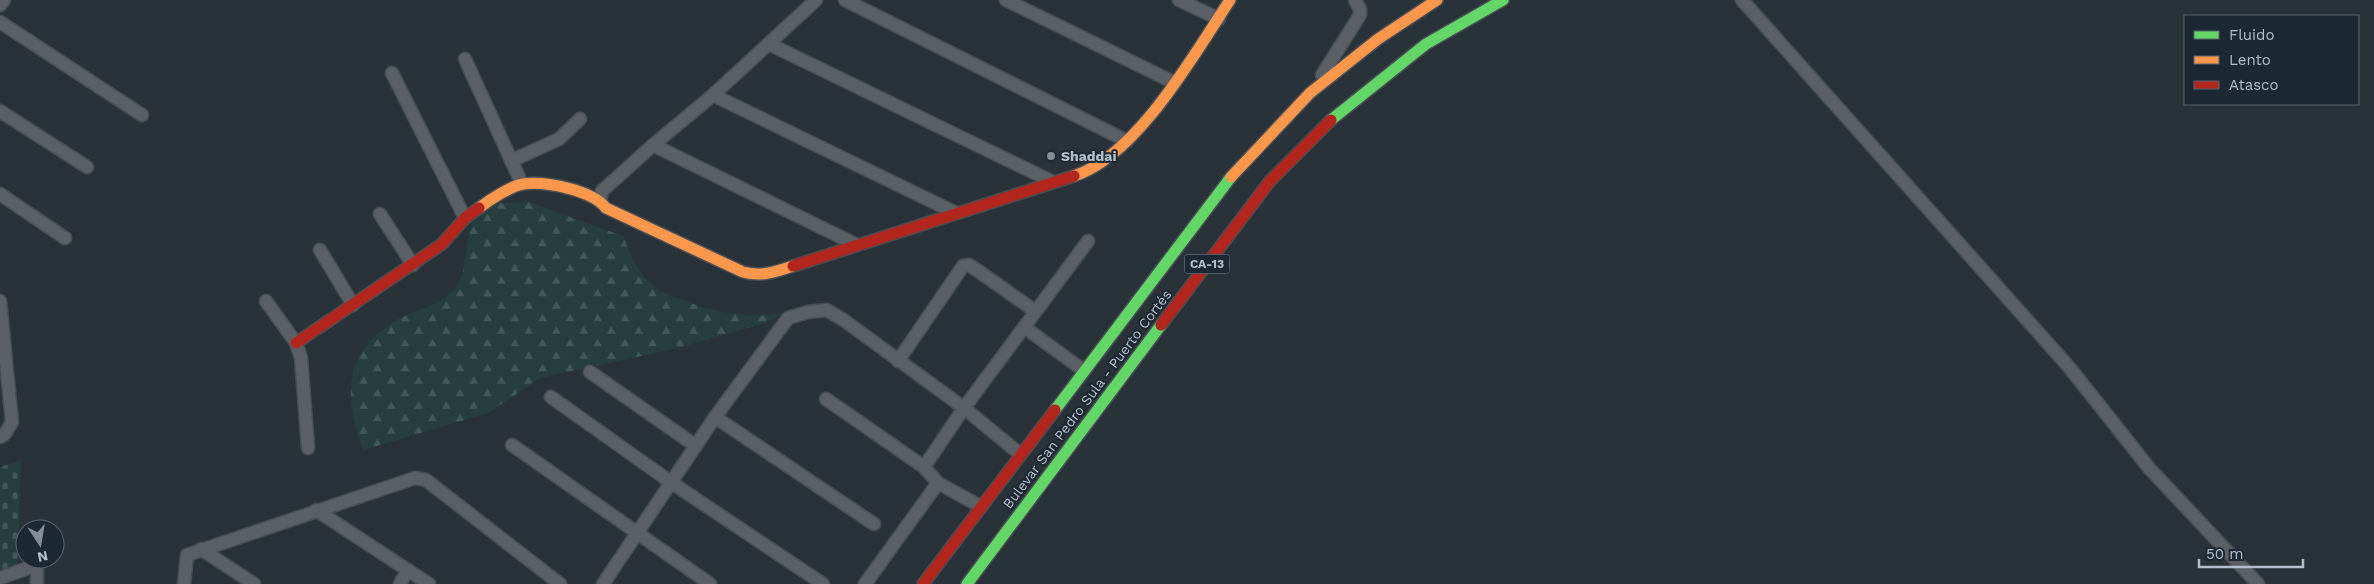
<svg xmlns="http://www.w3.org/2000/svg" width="2374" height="584" font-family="'Work Sans',sans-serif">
  <defs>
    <pattern id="forest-firs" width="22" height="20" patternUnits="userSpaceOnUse" patternTransform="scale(1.25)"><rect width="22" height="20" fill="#263e3e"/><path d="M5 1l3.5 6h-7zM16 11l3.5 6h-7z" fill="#435859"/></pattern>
    <pattern id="cemetery-stones" width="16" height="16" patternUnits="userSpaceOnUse" patternTransform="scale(1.25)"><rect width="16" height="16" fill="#263e3e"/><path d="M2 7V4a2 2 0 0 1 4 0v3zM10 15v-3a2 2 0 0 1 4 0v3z" fill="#435859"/></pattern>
  </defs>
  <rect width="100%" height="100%" fill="#293239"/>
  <!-- forest -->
  <path fill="url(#forest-firs)" d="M526,201L623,236C630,254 637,272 652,285C660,292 673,297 683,300C718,314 751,319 788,312L765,323L678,348L540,378L488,413L363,450C343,395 343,350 399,319C418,309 441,305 455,288C474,264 457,217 492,205C502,202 515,203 526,201Z"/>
  <!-- cemetery -->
  <path fill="url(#cemetery-stones)" d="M21,461L17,572L0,577V467Z"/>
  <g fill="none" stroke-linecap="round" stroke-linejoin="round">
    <defs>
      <g id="street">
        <path d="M845,0L1127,141"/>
        <path d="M1006,0L1175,83"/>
        <path d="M1179,0L1219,19"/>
        <path d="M1742,0L2069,367L2149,468L2258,584"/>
        <path d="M0,5L4,0"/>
        <path d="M0,22L142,115"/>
        <path d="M769,44L1053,182"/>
        <path d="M465,59L522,184"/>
        <path d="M392,73L465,218"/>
        <path d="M1322,75L1360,15V9L1355,0"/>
        <path d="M713,95L956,213"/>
        <path d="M0,111L87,167"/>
        <path d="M653,145L857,245"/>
        <path d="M511,161L559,139L580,119"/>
        <path d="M0,194L65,238"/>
        <path d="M600,200L602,191L653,145L713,95L816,0"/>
        <path d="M380,214L413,265"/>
        <path d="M320,250L353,305"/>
        <path d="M0,301L12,422L5,434L0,437"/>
        <path d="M266,301L296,343L301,358L308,448"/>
        <path d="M1024,327L1083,370"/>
        <path d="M898,361L963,266L969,265L974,268L1035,311"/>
        <path d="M590,372L696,446"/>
        <path d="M551,397L672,483L823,584"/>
        <path d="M826,399L924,467L938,483L980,506"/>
        <path d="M715,417L874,524"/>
        <path d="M512,445L710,584"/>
        <path d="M924,467L964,408L1088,241"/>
        <path d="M316,510L429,584"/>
        <path d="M201,549L254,584"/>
        <path d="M0,578L31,567L37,570V584"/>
        <path d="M184,584L187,555L415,478L426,480L560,584"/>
        <path d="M400,584L408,570"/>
        <path d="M603,584L715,417L788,318L808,312L827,310L845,321L964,408L1020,454"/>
        <path d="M865,584L938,483"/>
      </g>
      <g id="fast">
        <path d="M1331,120L1426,44L1503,0"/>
        <path d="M1055,410L1231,177"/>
        <path d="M967,584L1161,325"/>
      </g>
      <g id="slow">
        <path d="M1074,176C1137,156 1195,53 1230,0"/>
        <path d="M1231,177L1310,93L1378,39L1437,0"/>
        <path d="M479,208C489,200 511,186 523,184C545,181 592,190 606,208L743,272C761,277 775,272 793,266"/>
      </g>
      <g id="jam">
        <path d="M793,266L1074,176"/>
        <path d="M1161,325L1270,181L1331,120"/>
        <path d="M296,343L442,244L465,218L479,208"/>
        <path d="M923,584L1055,410"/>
      </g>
    </defs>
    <!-- street casing -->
    <use href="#street" stroke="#484e53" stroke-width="15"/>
    <!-- fast casing -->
    <use href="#fast" stroke="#484e53" stroke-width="14"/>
    <!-- slow casing -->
    <use href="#slow" stroke="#484e53" stroke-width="14"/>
    <!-- jam casing -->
    <use href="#jam" stroke="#484e53" stroke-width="14"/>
    <!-- street -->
    <use href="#street" stroke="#5a6066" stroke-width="12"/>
    <!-- fast -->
    <use href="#fast" stroke="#63d668" stroke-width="11"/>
    <!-- slow -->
    <use href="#slow" stroke="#ff974d" stroke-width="11"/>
    <!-- jam -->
    <use href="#jam" stroke="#b3261e" stroke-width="11"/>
  </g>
  <!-- markers -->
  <circle fill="#838e97" stroke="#1c2934" stroke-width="2" cx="1051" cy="156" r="5"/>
  <g text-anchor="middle" stroke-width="4" stroke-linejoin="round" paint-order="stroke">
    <!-- shield labels -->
    <rect fill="#1c2934" stroke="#86929d" stroke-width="1" x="1184.5" y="254.5" width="45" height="19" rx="4"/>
    <g font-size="12" font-weight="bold" fill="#b3bfca">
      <text x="1207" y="268">CA-13</text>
    </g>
    <!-- poi labels -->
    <g font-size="14" font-weight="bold" fill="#b3bfca" stroke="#1c2934" text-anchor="start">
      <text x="1061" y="161">Shaddai</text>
    </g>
    <!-- street labels -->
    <g font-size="14" fill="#b3bfca" stroke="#1c2934">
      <text transform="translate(1087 399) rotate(-53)" y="5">Bulevar San Pedro Sula - Puerto Cortés</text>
    </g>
  </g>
  <!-- legend -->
  <rect x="2184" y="15" width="175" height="90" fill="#1c2934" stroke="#586570"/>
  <rect x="2194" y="31" width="25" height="8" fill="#63d668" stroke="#586570"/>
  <text x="2229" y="40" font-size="15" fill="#b3bfca">Fluido</text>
  <rect x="2194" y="56" width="25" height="8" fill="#ff974d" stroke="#586570"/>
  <text x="2229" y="65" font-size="15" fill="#b3bfca">Lento</text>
  <rect x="2194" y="81" width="25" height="8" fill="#b3261e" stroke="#586570"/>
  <text x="2229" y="90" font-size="15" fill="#b3bfca">Atasco</text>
  <!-- north arrow -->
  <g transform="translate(40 544) rotate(168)"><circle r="24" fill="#1c2934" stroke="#586570"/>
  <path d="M0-4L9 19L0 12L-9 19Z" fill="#838e97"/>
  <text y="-8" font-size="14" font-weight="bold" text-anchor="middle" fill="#b3bfca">N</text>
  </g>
  <!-- scale -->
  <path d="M2199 559v8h104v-8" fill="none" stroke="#b3bfca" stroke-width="2.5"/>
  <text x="2206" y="559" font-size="15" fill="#b3bfca" stroke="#1c2934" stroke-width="4" paint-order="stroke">50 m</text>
</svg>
